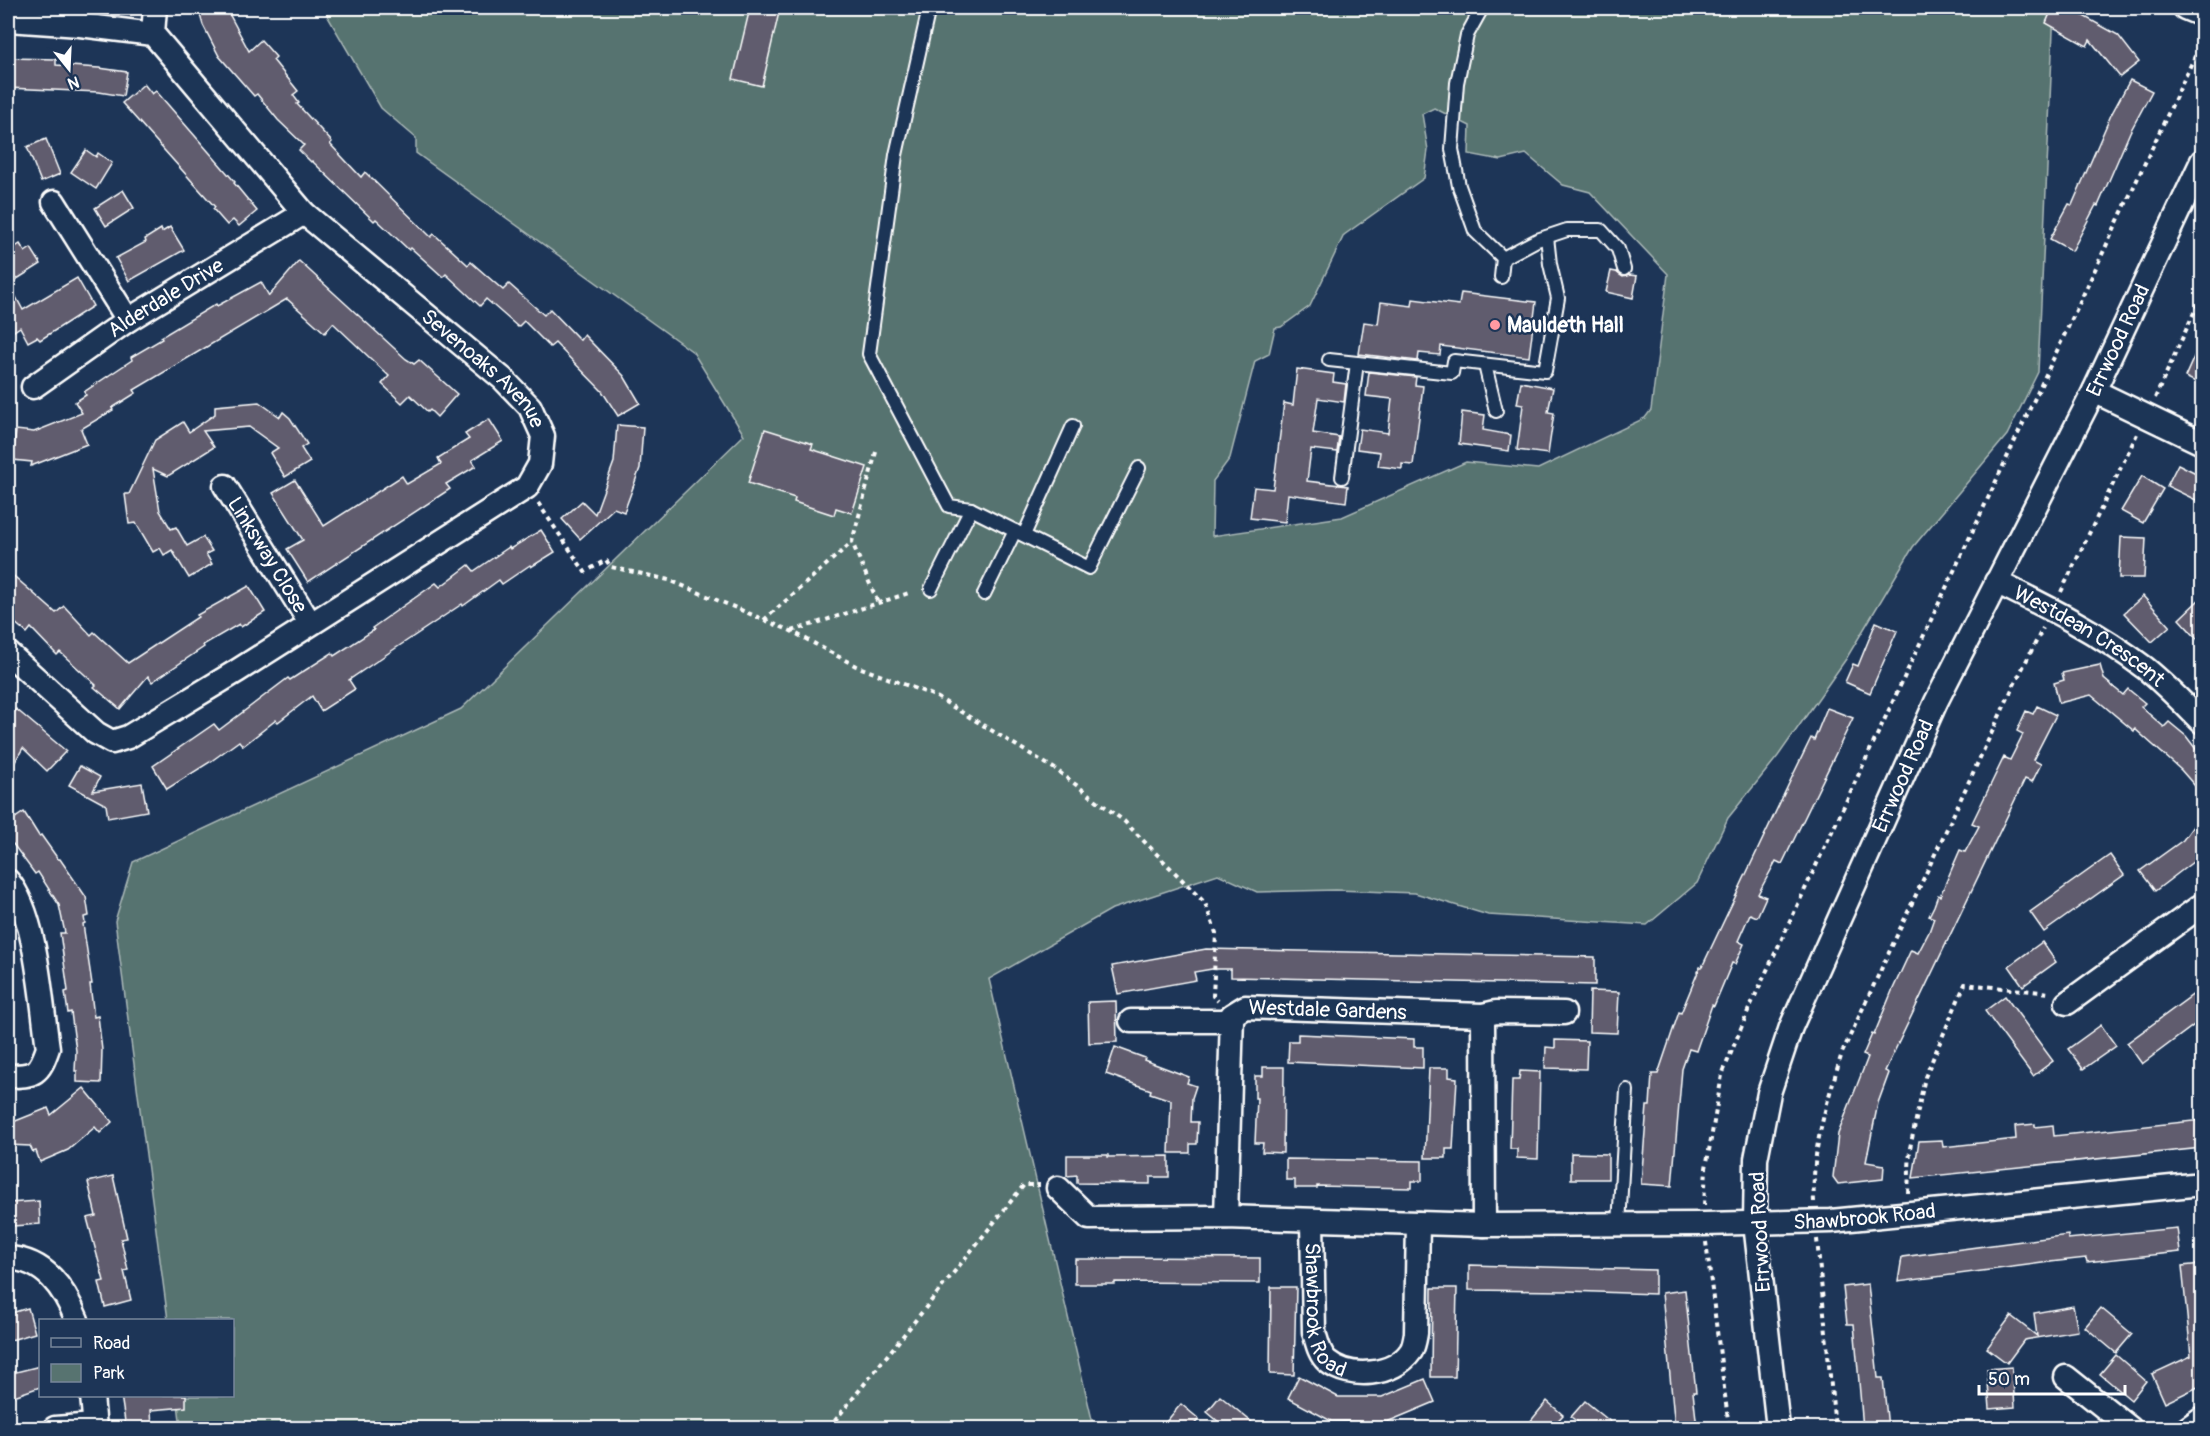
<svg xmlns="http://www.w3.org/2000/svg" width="2210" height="1436" font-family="Pangolin,sans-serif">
  <rect width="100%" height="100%" fill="#1d3557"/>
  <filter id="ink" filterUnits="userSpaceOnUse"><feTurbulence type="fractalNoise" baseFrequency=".0167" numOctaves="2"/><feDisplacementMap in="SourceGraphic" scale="12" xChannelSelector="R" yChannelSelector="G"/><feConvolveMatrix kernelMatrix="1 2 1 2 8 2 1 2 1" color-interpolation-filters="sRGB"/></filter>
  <g filter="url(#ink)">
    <!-- green -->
    <path fill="#577370" stroke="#abb9b8" stroke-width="1.5" fill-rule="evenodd" d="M325,8H2054L2038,372L2007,435L1913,547L1846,659L1778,756L1728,818L1697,883L1647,925L1488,915L1415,893L1336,890L1257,892L1218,874L1112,909L989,979L1094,1428H181L177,1396H232V1320H168L115,921L133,862L461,709L744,435L693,352L416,153V138L381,108L328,17ZM1434,108L1470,126L1469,154L1501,160L1526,154L1563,185L1590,192L1668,274L1651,410L1645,418L1538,469L1466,462L1342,517L1212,536L1213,481L1230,458L1255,361L1269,354L1275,328L1281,327L1310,306L1344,235L1424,178L1428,150L1422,114Z"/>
    <!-- building -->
    <g fill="#605c6e" stroke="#fff" stroke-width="1.5">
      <path d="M198,8H226L249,51L261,40L276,57L273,60L298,91L293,95L299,103L297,104L332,142L330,144L361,177L365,172L431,237L434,234L468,265L471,262L503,290L509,284L544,315L550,309L580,340L584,335L624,376L640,403L618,416L602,391L555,343L550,347L524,321L518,327L486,299L480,306L446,274L443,277L411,248L409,250L376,219L374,221L312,161L311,162L299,150L304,145L278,120L257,94L254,96L219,56L203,25Z"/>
      <path d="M750,8H780L762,86L733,79Z"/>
      <path d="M2062,8H2069L2118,35L2139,62L2120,77L2090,40L2087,46L2046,23L2051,11L2059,13Z"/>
      <path d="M8,58L56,59V65L99,68L127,72L123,96L99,92L8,88Z"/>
      <path d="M2130,80L2152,91L2130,132L2098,206L2096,205L2072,251L2050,239L2069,204L2072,205L2111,115Z"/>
      <path d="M144,84L152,94L156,91L235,182L234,183L257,211L239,226L233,220L227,225L213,209L215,207L122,103Z"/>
      <path d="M46,139L60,174L41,182L27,147Z"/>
      <path d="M86,150L96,157L98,153L112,163L96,189L71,172Z"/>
      <path d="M123,190L134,208L106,226L95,208Z"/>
      <path d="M170,227L184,250L129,281L116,258L146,242L145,239L161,229L162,232Z"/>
      <path d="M20,244L25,252L31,248L41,264L9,284L23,310L77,278L93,306L40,340L37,337L28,342L20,327L8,335V252Z"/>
      <path d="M299,261L406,359L414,364L419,360L457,394L437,417L430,410L428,412L410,395L402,403L382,384L389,376L333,323L325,333L287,299L134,390L136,393L112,408L113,410L81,429L87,444L31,466L32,462L13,460L16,430L34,432L82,413L75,402L86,395L84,392L132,360L131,357L162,339L161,337L216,304L217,306L261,282L269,296Z"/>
      <path d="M1611,271L1616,272L1623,277L1630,275L1637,276L1633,298L1606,292Z"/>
      <path d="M1461,293L1536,302L1529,357L1441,346L1440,355L1419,353L1418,361L1359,354L1364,322L1378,324L1381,302L1412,306L1413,299L1459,305Z"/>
      <path d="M2202,339V385L2185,377Z"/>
      <path d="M1297,369L1334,374L1333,382L1346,384L1344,402L1318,398L1313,433L1339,437L1337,452L1311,449L1307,481L1348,486L1346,502L1288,494L1285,522L1250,518L1254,487L1273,489L1284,403L1293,405Z"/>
      <path d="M1369,372L1416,377L1415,385L1423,386L1413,465L1402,464V469L1378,466L1380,452L1357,449L1360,429L1388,433L1392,399L1366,396Z"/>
      <path d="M1521,382L1553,388L1548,412L1554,413L1548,454L1517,450L1523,405L1517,404Z"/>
      <path d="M259,402L280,417L283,412L290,418L307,444L301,448L310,462L285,477L270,453L278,448L249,427L203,431L214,447L168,476L153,469L160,511L171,529L176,527L187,546L203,537L212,551L206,554L212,564L189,578L172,550L164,555L160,548L153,552L136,523L129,524L125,494H129L155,440L183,422L189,432L215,414V406Z"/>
      <path d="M1462,412L1485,415L1483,430L1511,435L1509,451L1459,444Z"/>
      <path d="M489,419L503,441L472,460L476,466L446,484L450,489L308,582L287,549L303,540L273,493L295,480L324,526L402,476L407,484L441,464L438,458L469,439L465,434Z"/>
      <path d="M617,425L643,427L640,468L624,512L614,508L580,539L562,519L582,501L595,514L614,462Z"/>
      <path d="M765,429L813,444L811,449L867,467L852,513L836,508L834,515L794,502L795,498L748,483Z"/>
      <path d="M2178,464L2202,476V503L2167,486Z"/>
      <path d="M2142,476L2163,489L2143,523L2121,511Z"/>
      <path d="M541,530L555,552L531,567L530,565L502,584L499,580L463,606L462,604L384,656L349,680L355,689L321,711L312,696L278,722L276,720L243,746L239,741L210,762L167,789L153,766L214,724L219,730L288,678L290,680L332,653L334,656L374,630L372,628L436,583L440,587L469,565L474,571L509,547L510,549Z"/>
      <path d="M2121,537L2146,538L2144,578H2119Z"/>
      <path d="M8,571L56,613L64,606L91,635L94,632L128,663L198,617L197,615L249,586L265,612L241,627L239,624L203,645L204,647L152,682L148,676L120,709L94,687L96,685L60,652L57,655L31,628L27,633L8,617Z"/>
      <path d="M2143,596L2170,626L2152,642L2124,613Z"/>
      <path d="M2202,597V644L2179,619Z"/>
      <path d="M1876,622L1897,631L1870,693L1845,682L1853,664L1858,666Z"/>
      <path d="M2100,665L2104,679L2123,695L2128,689L2145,703L2141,707L2164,727L2169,722L2186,736L2202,757V794L2181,770L2135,729L2134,731L2091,695L2059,703L2054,683L2064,680L2062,673Z"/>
      <path d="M2037,706L2056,715L2033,760L2041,764L2032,782L2025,779L1885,1071L1889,1073L1878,1103L1866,1162L1884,1165L1883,1179L1838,1184L1833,1177L1838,1134L1868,1057L1863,1055L1872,1034L1874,1035L1892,991L1911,950L1918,953L1929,932L1934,918L1929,916L1934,906L1938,895L1940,896L1960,850L1965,852L1979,826L1972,823L2004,757L2010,760L2023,734L2017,731L2026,711L2033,714Z"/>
      <path d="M1827,708L1853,718L1782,864L1776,861L1758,894L1766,897L1757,917L1750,914L1738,941L1744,944L1735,964L1732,963L1714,1006L1712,1005L1696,1051L1689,1049L1682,1069L1672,1186L1641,1184L1647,1106H1650L1652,1074H1658L1679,1012L1681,1013L1700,967H1702L1793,775L1811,738L1814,740Z"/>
      <path d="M16,709L66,751L47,771L23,748L8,774V719Z"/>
      <path d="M80,766L100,777L93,791L142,783L147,811L108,818L106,805L69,785Z"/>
      <path d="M24,812L39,836L41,835L58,859H60L86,897L89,916L84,917L85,923L83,924L92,984H90L94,1017L98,1016L102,1050L101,1083L77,1082V1071H75L76,1051L71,1012L68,1013L65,992L68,991L60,933H65L59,905L38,872L35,874L13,844L8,848V823Z"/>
      <path d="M2202,814V855L2155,891L2140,871L2183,840Z"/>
      <path d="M2110,855L2124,875L2044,932L2030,912Z"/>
      <path d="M2042,942L2056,962L2023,986L2009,966Z"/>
      <path d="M1206,949L1595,957V985L1231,977V969H1212L1194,972L1196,980L1118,994L1112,966Z"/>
      <path d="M2202,988V1019L2142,1064L2127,1043Z"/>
      <path d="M1590,991L1619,992L1617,1033L1589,1032Z"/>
      <path d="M2005,996L2053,1061L2033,1076L1985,1011Z"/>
      <path d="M1116,1001L1117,1042L1089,1043L1088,1002Z"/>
      <path d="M2101,1025L2116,1046L2083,1069L2068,1049Z"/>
      <path d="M1298,1034L1414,1039V1047H1423V1068L1288,1062L1289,1041H1298Z"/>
      <path d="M1555,1040L1587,1041L1586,1069L1545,1068L1546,1047L1555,1048Z"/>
      <path d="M1115,1047L1145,1058L1144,1060L1189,1077L1187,1083L1196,1086L1192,1098L1191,1122H1198L1197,1144H1190V1153H1169L1171,1100L1150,1093L1151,1090L1106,1074Z"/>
      <path d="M1263,1067H1284L1283,1153L1262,1152L1263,1143H1255L1257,1098H1255V1076H1263Z"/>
      <path d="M1429,1068H1449V1077L1457,1078L1453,1149H1446V1158H1425Z"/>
      <path d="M1520,1071L1540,1072L1538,1159L1517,1158V1149H1510L1512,1080H1519Z"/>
      <path d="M84,1088L112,1122L100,1133L95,1127L68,1150L40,1162L36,1151L33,1152L30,1146L8,1145V1124L48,1108L51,1115Z"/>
      <path d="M2202,1120V1148L1913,1178L1919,1141L1942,1140L1943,1147L2016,1139L2015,1126L2035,1124V1127L2053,1125L2054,1136Z"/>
      <path d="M1571,1153L1608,1154V1179H1571Z"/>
      <path d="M1067,1155H1108V1157L1169,1156V1177H1150V1184L1077,1183V1175L1067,1176Z"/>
      <path d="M1286,1159L1422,1161V1181H1412V1188L1317,1186V1188H1295V1180H1286Z"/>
      <path d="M113,1176L127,1238L121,1239L128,1270L124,1271L131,1300L105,1307L99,1282L104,1281L87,1218L96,1216L88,1182Z"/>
      <path d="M39,1201L40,1224L13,1226V1223H8V1203Z"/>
      <path d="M2177,1228L2180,1252L2087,1262L2086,1258L2050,1262L1898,1282L1902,1257L2068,1235V1239Z"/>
      <path d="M1122,1257L1260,1258V1283L1115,1282V1284H1075V1259H1122Z"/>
      <path d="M2202,1264V1385L2165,1403L2152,1374L2191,1356L2182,1266Z"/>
      <path d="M1469,1265L1655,1270V1294L1568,1291L1469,1290Z"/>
      <path d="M1868,1284L1878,1378H1883L1888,1428H1863L1854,1324H1847L1843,1287Z"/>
      <path d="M1271,1287H1296L1294,1375L1270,1374Z"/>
      <path d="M1432,1288H1457L1455,1377H1431Z"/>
      <path d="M1685,1290L1696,1392H1693L1697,1428H1675L1662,1293Z"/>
      <path d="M2073,1306L2078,1331L2024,1340L2007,1363L1987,1348L2011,1316L2037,1336L2034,1313Z"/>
      <path d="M28,1308L35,1333L11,1340L8,1328V1314Z"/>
      <path d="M2101,1308L2132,1334L2116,1353L2085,1327Z"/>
      <path d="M2116,1355L2146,1381L2131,1400L2100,1374Z"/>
      <path d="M40,1366V1387L11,1397L8,1386V1374Z"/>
      <path d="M2012,1367L2015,1407L1990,1409L1987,1369Z"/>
      <path d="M1299,1376L1338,1397H1382L1425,1379L1435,1402L1387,1422L1331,1421L1288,1398Z"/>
      <path d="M121,1395H186V1407L151,1410L152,1428H126Z"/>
      <path d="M1220,1396L1259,1428H1226L1207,1412Z"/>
      <path d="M1547,1401L1563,1415L1551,1428H1525Z"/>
      <path d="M1585,1401L1618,1428H1586L1571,1417Z"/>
      <path d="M1181,1404L1199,1419L1191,1428H1161Z"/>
    </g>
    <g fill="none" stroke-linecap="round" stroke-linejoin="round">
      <defs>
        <g id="service">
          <path d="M929,8L896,155L869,354L949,506L971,509L1089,568L1139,468"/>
          <path d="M1482,8L1467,35L1457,83L1452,149L1459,186L1475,231L1503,258L1501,277"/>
          <path d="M1503,258L1537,240L1567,230H1601L1618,249L1624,269"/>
          <path d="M1329,360L1452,373L1454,361L1545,371L1558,298L1550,264L1547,237"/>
          <path d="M1485,365L1496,411"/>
          <path d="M1342,477L1357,363"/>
          <path d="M1024,535L1073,426"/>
          <path d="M931,589L971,509"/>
          <path d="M984,594L1015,531"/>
          <path d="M2192,711L2202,700"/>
          <path d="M1619,1224L1627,1090"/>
        </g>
        <g id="minor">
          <path d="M2185,8L2202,15"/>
          <path id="s1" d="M8,20L80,25L153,34L304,213L503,379L530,407L543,436L540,464L527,487L237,671L128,737L112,742L96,733L8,653"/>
          <path d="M153,34L155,8"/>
          <path d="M54,202L128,320"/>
          <path id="s2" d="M33,387L128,320L304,213"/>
          <path d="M2094,391L2202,443"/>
          <path id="s3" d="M225,486L310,623"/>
          <path id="s4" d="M1996,582C2048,607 2099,633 2145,668C2165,684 2184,704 2202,722"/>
          <path d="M8,881C37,915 41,1002 48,1048C39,1074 35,1076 8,1076"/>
          <path d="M2067,1003L2202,905"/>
          <path d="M1483,1015L1484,1225"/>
          <path d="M1131,1021H1232"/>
          <path id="s5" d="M1058,1188L1089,1218L1226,1217L1484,1225L1704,1224L1831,1221L2202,1184"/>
          <path id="s6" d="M1226,1217L1232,1015L1245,1007L1483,1015L1496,1012L1564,1013"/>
          <path id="s7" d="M1312,1221L1314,1332C1317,1342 1319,1354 1327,1361C1350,1380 1394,1376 1411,1351C1414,1346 1415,1339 1416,1333L1418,1223"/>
          <path d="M8,1258C45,1260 64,1288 77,1320"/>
          <path d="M2066,1377L2130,1428"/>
          <path d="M92,1396L95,1428"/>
          <path d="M55,1428L94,1425"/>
          <path id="s8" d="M1778,1428L1755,1223L1756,1159L1769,1093L1791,1027L1936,702L2094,391L2202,161"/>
          <path d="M2188,1428L2202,1418"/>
        </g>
      </defs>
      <!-- service casing -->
      <use href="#service" stroke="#fff" stroke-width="16"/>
      <!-- minor casing -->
      <use href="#minor" stroke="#fff" stroke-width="27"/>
      <!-- path -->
      <g stroke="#fff" stroke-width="4" stroke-dasharray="4.5 4.5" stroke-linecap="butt">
        <path d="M2155,398L2202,295"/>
        <path d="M876,452L852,542L878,603"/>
        <path d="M538,503L585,572L606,560L611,567L669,580L791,631L856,666L935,696L1055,769L1124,821L1205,903L1216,933L1213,996L1218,1001"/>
        <path d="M2061,592L2137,434"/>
        <path d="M764,620L851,543"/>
        <path d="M792,631L909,593"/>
        <path d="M1908,1193L1910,1148L1925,1077L1965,984L2050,993"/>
        <path d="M1814,1202C1811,1150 1827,1102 1842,1053L2014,685L2043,628"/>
        <path d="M1704,1205L1706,1168L1722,1075L1748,1011L2202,41"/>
        <path d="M1817,1239L1835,1428"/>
        <path d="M1706,1242L1729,1428"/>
        <path d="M829,1428L1024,1185H1040"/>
      </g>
      <!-- service -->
      <use href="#service" stroke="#1d3557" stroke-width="12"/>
      <!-- minor -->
      <use href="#minor" stroke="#1d3557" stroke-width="22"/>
    </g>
  </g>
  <!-- markers -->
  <circle fill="#ff9aa2" stroke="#1d3557" stroke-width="2" cx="1495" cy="325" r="6"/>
  <g text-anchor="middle" stroke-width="5" stroke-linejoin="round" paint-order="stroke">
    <!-- street labels -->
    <g font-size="21" fill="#fff" stroke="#1d3557">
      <text dy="7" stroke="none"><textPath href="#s2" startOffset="160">Alderdale Drive</textPath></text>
      <text dy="7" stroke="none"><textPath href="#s8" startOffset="1168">Errwood Road</textPath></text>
      <text dy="7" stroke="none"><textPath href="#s1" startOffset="618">Sevenoaks Avenue</textPath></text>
      <text dy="7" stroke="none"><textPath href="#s3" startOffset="81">Linksway Close</textPath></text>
      <text dy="7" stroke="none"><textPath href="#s4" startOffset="108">Westdean Crescent</textPath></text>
      <text dy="7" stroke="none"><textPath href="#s8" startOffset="682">Errwood Road</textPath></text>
      <text dy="7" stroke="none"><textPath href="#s6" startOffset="300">Westdale Gardens</textPath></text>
      <text dy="7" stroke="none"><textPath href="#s5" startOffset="819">Shawbrook Road</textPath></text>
      <text transform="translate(1760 1232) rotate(-93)" y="7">Errwood Road</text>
      <text dy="7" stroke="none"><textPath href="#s7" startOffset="93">Shawbrook Road</textPath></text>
    </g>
    <!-- poi labels -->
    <g font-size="21" font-weight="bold" fill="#fff" stroke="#1d3557" text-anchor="start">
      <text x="1507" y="332">Mauldeth Hall</text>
    </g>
  </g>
  <!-- margin -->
  <rect width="2210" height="1436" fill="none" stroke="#1d3557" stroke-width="30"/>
  <rect x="15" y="15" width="2180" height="1406" fill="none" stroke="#fff" stroke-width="2" filter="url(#ink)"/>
  <!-- legend -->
  <rect x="39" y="1319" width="195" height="78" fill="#1d3557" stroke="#77869a" stroke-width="1.5"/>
  <rect x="51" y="1338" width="30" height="9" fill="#1d3557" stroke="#77869a" stroke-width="1.5"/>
  <text x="93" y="1349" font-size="18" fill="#ffffff">Road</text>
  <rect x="51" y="1364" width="30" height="18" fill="#577370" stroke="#77869a" stroke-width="1.5"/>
  <text x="93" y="1379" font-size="18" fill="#ffffff">Park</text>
  <!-- north arrow -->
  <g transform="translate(69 69) rotate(162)" stroke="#1d3557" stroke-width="4.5" paint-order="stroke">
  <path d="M0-4.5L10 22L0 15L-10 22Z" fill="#ffffff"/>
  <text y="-9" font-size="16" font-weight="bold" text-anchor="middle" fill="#ffffff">N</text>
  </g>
  <!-- scale -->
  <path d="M1979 1385v9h146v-9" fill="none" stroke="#ffffff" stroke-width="3"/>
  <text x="1988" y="1385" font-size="18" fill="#ffffff" stroke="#1d3557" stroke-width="4.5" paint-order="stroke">50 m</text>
</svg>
